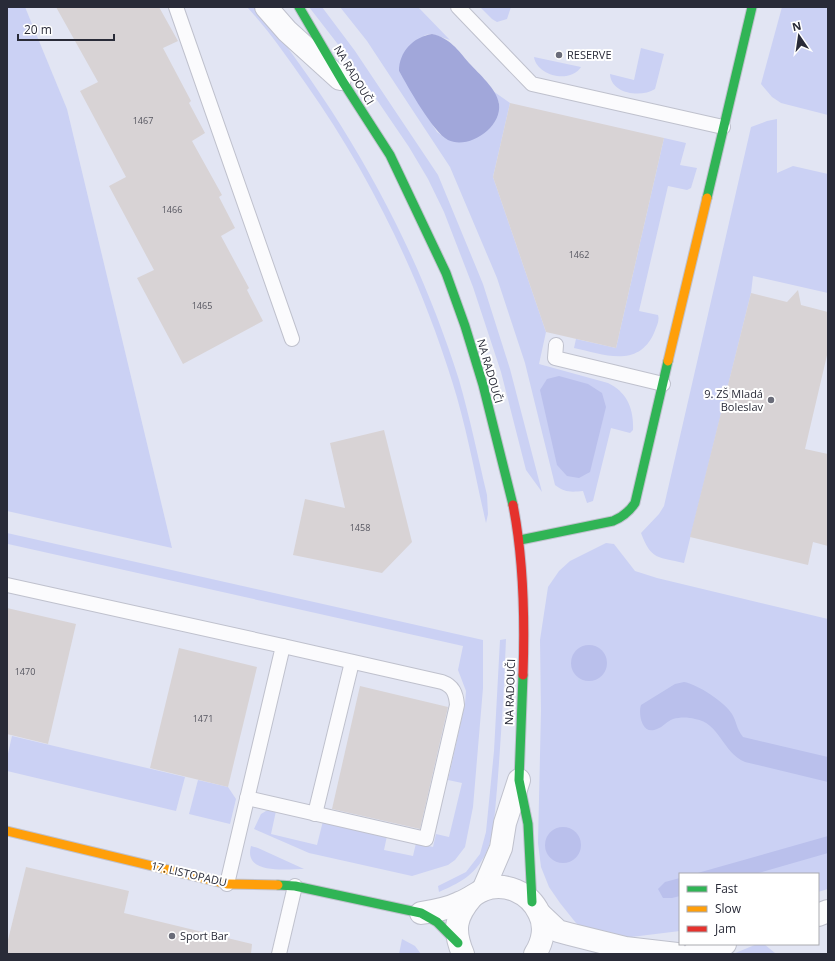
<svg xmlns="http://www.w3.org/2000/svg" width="835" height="961" font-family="'Open Sans',sans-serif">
  <rect width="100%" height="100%" fill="#e2e5f3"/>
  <!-- green -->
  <g fill="#cbd1f4">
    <path d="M7,7H25L67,109L172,548L7,511Z"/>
    <path d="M247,7H256C346,118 416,243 459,380C470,418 478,457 487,495L488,514L486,523C475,476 467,428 452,381C419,275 370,175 306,84C287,57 269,31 247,7Z"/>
    <path d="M309,7H322L355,51L438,175L483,284L510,369L542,492L526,470L501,372L473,287L444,212L428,179L409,147L347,56Z"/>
    <path d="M340,7H418L450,40L432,34L425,35L399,71L437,132L447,139L499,103L493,91L510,103L493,177L546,332L539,364L608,383C627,392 634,409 633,430L630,433L611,428L593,501L587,503L583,491C572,492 565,493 555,485L525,363L497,278L450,167L367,41Z"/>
    <path d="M480,7H511L507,19L497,22L492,19Z"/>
    <path d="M782,7H828V115L781,103L772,97L761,84Z"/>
    <path d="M641,48L664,54L655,89C641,98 611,94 610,74L634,80Z"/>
    <path d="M534,57L581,67C570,84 537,76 534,57Z"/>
    <path d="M777,119V173L793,166L828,174V293L753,276L751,293L684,563C658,557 651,560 641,533L659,514L664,506L751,127L767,121Z"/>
    <path d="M664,138L686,143L680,165L697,168L691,188L687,190L668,186L639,311L658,315C660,321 656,327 654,333C638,369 603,354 574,348L576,339L616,348Z"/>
    <path d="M7,533L483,640V688L473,807L465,847L455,860L448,865L412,876L309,853L254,829L261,814L266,811H276L271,834L317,845L323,821L387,836L384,850L413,856L416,843L433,847L436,834L449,837L462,783L448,780L465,704L466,691L458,670L463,646L8,544L7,547Z"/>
    <path d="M606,543L614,544L635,571L657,578L828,619V889L818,892V874H680V931L623,938L597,935L576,923L560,903L549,887L541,867L538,843L541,711L540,640L548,587L559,571L570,561Z"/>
    <path d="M506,639C504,689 501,739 497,789C495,809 494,840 484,857C472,877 459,883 439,892L438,886L466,872L480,854L486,832L494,751L500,640Z"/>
    <path d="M12,736L185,777L176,811L7,771V758Z"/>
    <path d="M198,780L228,787L236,799L230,824L189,814Z"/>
    <path d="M251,846L258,848L304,869C286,869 243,875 251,846Z"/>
    <path d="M402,939L415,946L421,954H399Z"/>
    <path d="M757,944H764L775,953L733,954Z"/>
  </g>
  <!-- forest -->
  <g fill="#bac0ec">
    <path d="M559,376L588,384L602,393L606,407L590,472L579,478L567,476L557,465L540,390L547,379Z"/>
    <circle cx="589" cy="663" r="18"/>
    <path d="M684,682C697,684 725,702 732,714C737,722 736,728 743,737L828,757V782L745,762C722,752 720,723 695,719C688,717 680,717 673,719C667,721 663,727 657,729C642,736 638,714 641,705L675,684Z"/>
    <circle cx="563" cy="845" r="18"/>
    <path d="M828,836V853L755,874H694Z"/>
    <path d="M680,878V896L672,898H663L658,889L665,882Z"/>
  </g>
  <!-- water -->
  <path fill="#a1a7da" d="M432,34C450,38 458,50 469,63C479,74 497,89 499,104C502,128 468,150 448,140C433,132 408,87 399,71C399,52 413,37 432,34Z"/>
  <!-- building -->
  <g fill="#d8d3d5">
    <path d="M56,7H159L178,41L163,48L191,101L189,103L205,133L192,141L222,195L219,197L235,228L221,236L249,288L247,290L263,321L183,364L137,278L154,270L109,186L126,177L80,91L98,82Z"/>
    <path d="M510,103L664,138L616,348L546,332L493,177Z"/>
    <path d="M798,290L801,305L828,312V351L805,449L828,454V546L813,542L808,565L690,537L751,293L787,302Z"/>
    <path d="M384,430L412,542L382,573L293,555L305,499L345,508L330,443Z"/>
    <path d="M7,608L76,624L48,744L7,734Z"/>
    <path d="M179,648L257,667L228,787L150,768Z"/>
    <path d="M360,686L448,707L420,829L332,809Z"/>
    <path d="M26,867L129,891L124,913L252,944L251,954H7V944Z"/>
  </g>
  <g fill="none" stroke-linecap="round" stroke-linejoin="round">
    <defs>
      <g id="lane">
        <path d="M176,7L292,339"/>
        <path d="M458,7L532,84L723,127"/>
        <path d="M556,345L555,358L663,384"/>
        <path d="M7,585L283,646L227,884"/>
        <path d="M247,798L426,839L457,705C456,693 453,686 442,682L283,646"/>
        <path d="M315,814L352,662"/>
        <path d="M279,954L295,886"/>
      </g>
      <g id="street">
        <path d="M266,7L287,31L340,79"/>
        <path d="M483,890L501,848L505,823L519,780"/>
        <path d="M421,913C434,911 447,909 459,903C468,900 475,894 483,890C505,881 530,893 539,913C546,926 543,942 535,954"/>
        <path d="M540,914L558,931L569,934L625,948L677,954"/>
        <path d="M818,915L828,911"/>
        <path d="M463,954C453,930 455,917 472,897"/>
        <path d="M693,954L725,944"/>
      </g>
      <g id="fast">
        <path d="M299,7L343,82L390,155L446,273L465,326L483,385L513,505"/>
        <path d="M707,198L752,7"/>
        <path d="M520,540L613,521C623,517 629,512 635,503L668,361"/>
        <path d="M523,675L519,780L528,824L532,902"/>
        <path d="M278,885L295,886L421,913L437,922L458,943"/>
      </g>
      <g id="slow">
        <path d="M668,361L707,198"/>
        <path d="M7,831L227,884L278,885"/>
      </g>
      <path id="jam" d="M513,505C524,561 525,618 523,675"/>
    </defs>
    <!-- lane casing -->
    <use href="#lane" stroke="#bfc1cd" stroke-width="16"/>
    <!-- street casing -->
    <use href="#street" stroke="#bfc1cd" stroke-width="24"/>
    <!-- fast casing -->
    <use href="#fast" stroke="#bfc1cd" stroke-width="11"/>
    <!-- slow casing -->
    <use href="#slow" stroke="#bfc1cd" stroke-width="11"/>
    <!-- jam casing -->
    <use href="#jam" stroke="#bfc1cd" stroke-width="11"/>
    <!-- lane -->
    <use href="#lane" stroke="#fbfbfd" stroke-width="14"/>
    <!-- street -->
    <use href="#street" stroke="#fbfbfd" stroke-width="22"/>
    <!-- fast -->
    <use href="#fast" stroke="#30b455" stroke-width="9"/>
    <!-- slow -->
    <use href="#slow" stroke="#ff9f0a" stroke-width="9"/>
    <!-- jam -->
    <use href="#jam" stroke="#e5322d" stroke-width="9"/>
  </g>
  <!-- markers -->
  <g fill="#6a6c79" stroke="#fff" stroke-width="1.5">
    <circle cx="559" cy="55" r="4"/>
    <circle cx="771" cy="400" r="4"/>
    <circle cx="172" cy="936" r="4"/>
  </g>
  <g text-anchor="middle" stroke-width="4" stroke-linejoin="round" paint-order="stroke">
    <!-- number labels -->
    <g font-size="9" fill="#55555f">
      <text x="143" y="124">1467</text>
      <text x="172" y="213">1466</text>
      <text x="579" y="258">1462</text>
      <text x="202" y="309">1465</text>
      <text x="360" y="531">1458</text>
      <text x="25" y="675">1470</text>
      <text x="203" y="722">1471</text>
    </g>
    <!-- poi labels -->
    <g font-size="11" fill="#292b38" stroke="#fff" text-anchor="start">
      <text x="567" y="59">RESERVE</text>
      <text x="763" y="398" text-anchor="end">9. ZŠ Mladá<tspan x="763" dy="13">Boleslav</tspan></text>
      <text x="180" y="940">Sport Bar</text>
    </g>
    <!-- street labels -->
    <g font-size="11" fill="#292b38" stroke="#fff">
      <text transform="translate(354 75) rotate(59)" y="4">NA RADOUČI</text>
      <text transform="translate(490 371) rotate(74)" y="4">NA RADOUČI</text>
      <text transform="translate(510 692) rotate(-88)" y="4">NA RADOUČI</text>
      <text transform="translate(189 874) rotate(13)" y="4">17. LISTOPADU</text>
    </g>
  </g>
  <!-- border -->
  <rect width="835" height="961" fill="none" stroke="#292b38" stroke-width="16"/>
  <!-- legend -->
  <rect x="679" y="873" width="140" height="72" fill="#ffffff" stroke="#a9aaaf"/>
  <rect x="687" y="886" width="20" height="6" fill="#30b455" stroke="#a9aaaf"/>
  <text x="715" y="893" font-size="12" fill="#292b38">Fast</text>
  <rect x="687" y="906" width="20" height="6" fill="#ff9f0a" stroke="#a9aaaf"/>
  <text x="715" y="913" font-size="12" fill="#292b38">Slow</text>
  <rect x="687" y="926" width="20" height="6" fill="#e5322d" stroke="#a9aaaf"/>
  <text x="715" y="933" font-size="12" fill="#292b38">Jam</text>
  <!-- north arrow -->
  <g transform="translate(799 36) rotate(347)" stroke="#ffffff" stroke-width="3" paint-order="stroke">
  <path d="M0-3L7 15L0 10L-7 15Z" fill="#292b38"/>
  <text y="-6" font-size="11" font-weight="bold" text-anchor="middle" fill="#292b38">N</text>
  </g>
  <!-- scale -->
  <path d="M18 34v6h96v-6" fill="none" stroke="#292b38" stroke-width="2"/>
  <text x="24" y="34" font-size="12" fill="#292b38" stroke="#ffffff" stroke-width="3" paint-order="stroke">20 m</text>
</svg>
